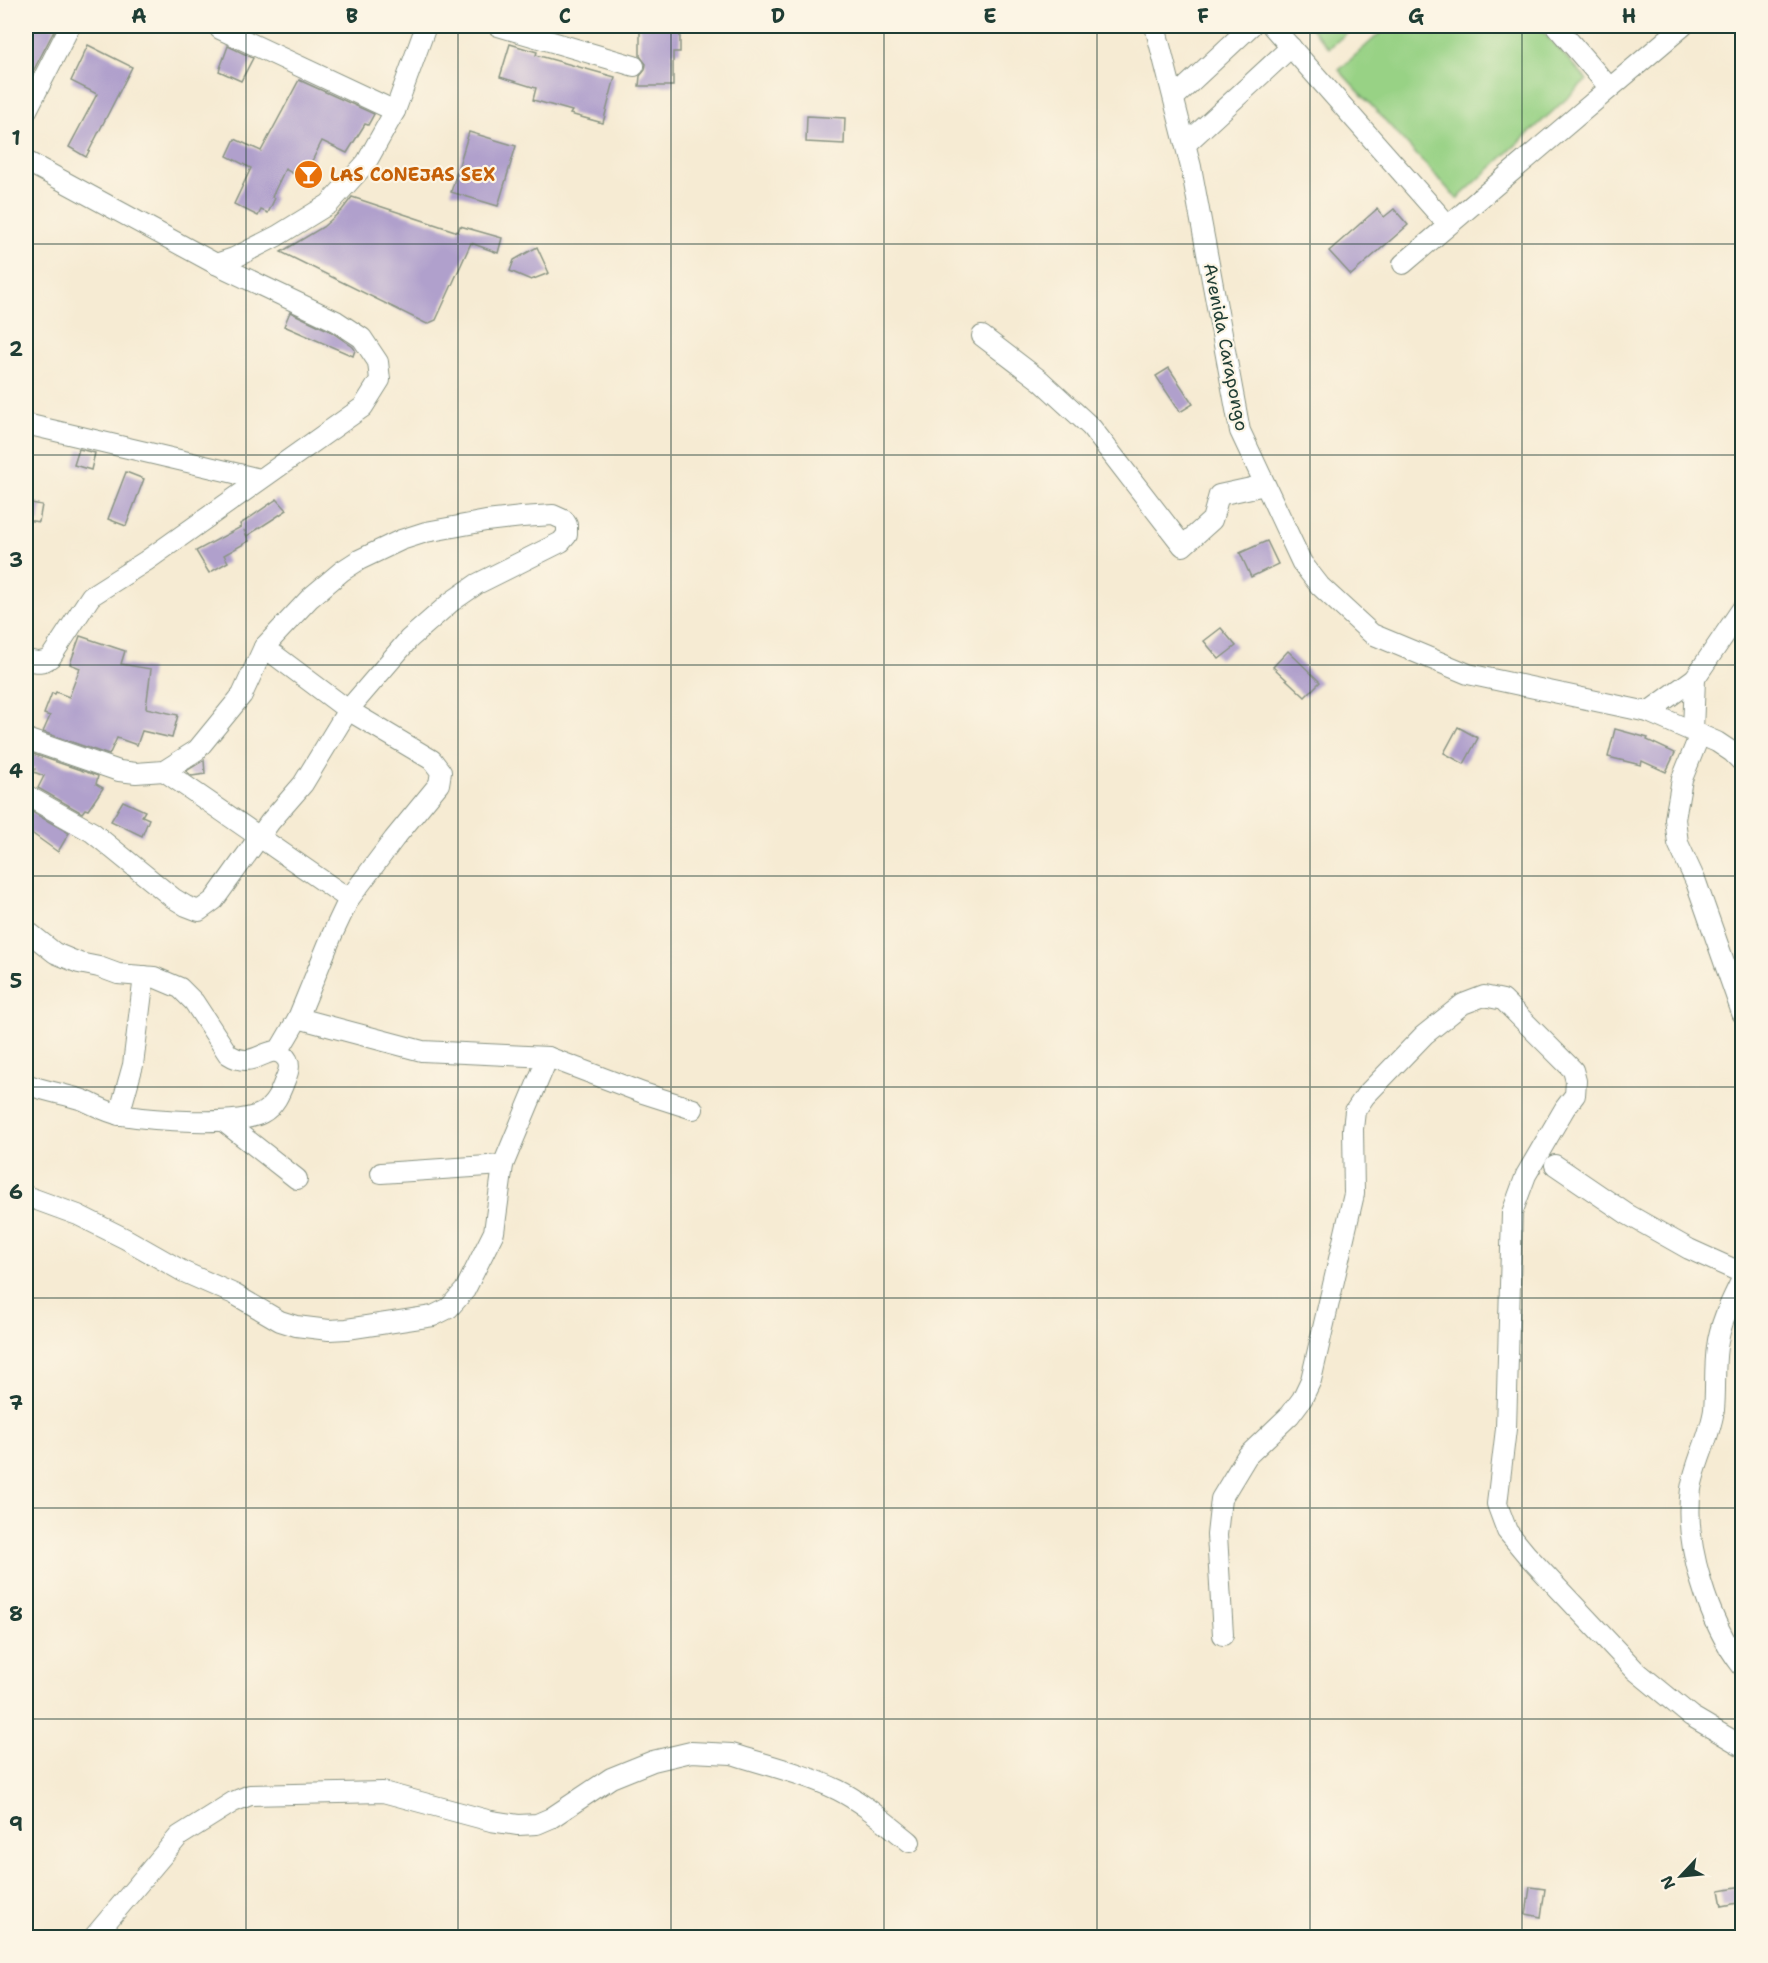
<svg xmlns="http://www.w3.org/2000/svg" width="1768" height="1963" font-family="'Shantell Sans',sans-serif">
  <rect width="100%" height="100%" fill="#fcf5e5"/>
  <filter id="ink" filterUnits="userSpaceOnUse"><feTurbulence type="fractalNoise" baseFrequency=".0167" numOctaves="2"/><feDisplacementMap in="SourceGraphic" scale="12" xChannelSelector="R" yChannelSelector="G"/><feConvolveMatrix kernelMatrix="1 2 1 2 8 2 1 2 1" color-interpolation-filters="sRGB"/></filter>
  <filter id="wash" filterUnits="userSpaceOnUse"><feTurbulence type="fractalNoise" baseFrequency=".008" numOctaves="4" result="noise"/><feDisplacementMap in="SourceGraphic" scale="24" xChannelSelector="R" yChannelSelector="G"/><feGaussianBlur stdDeviation="1.35" result="paint"/><feColorMatrix in="noise" values="0 0 0 0 0 0 0 0 0 0 0 0 0 0 0 0 0 1.4 0 .05"/><feComposite in="paint" operator="in"/></filter>
  <g filter="url(#wash)">
    <rect width="100%" height="100%" fill="#f6ebd3"/>
    <!-- green -->
    <g fill="#98d285" stroke="#5c885c" stroke-width="1.5">
      <path d="M1309,26H1355L1329,48Z"/>
      <path d="M1388,26H1538L1587,80L1457,199L1339,70Z"/>
    </g>
    <g id="blocks">
      <!-- building -->
      <g fill="#b0a0cc">
        <path d="M26,26L56,27L29,79L26,77Z"/>
        <path d="M640,26H680V52H673V86H639L640,76L645,70L646,64L640,56Z"/>
        <path d="M510,44L537,52L536,55L615,77L603,123L570,114L572,111L533,100L536,88L500,77Z"/>
        <path d="M88,45L132,67L86,157L69,147L97,94L71,81Z"/>
        <path d="M228,46L253,58L241,81L219,71Z"/>
        <path d="M299,80L374,114L368,125L365,124L347,153L322,141L303,179L285,169L272,197L275,198L268,213L261,210L258,216L234,204L251,168L227,156L235,139L261,151Z"/>
        <path d="M807,116L845,118L844,144L806,142Z"/>
        <path d="M469,132L516,146L498,206L451,192Z"/>
        <path d="M352,197L458,232L460,226L502,238L498,253L471,243L436,320L427,324L281,252L323,227L342,210Z"/>
        <path d="M1377,209L1384,217L1394,209L1408,225L1351,275L1329,251Z"/>
        <path d="M537,247L549,273L531,280L510,271L514,260Z"/>
        <path d="M290,312L330,331L353,347L355,350L353,356L284,326Z"/>
        <path d="M1169,368L1193,404L1180,412L1156,376Z"/>
        <path d="M79,449L95,453L91,470L74,465Z"/>
        <path d="M126,472L144,479L126,526L108,519Z"/>
        <path d="M277,499L287,510L247,536L244,530L249,541L224,555L228,562L209,573L196,551L241,527L240,524L245,521Z"/>
        <path d="M26,502L42,505L39,522L26,520Z"/>
        <path d="M1267,541L1278,564L1251,577L1240,553Z"/>
        <path d="M1221,628L1236,646L1219,659L1204,641Z"/>
        <path d="M80,636L125,651L121,664L151,669L146,708L178,715L172,738L142,731L137,745L117,738L109,755L43,732L50,716L44,714L52,693L55,694L56,692L69,697L80,668L70,664Z"/>
        <path d="M1288,651L1320,682L1305,697L1273,667Z"/>
        <path d="M1458,727L1478,738L1464,764L1444,753Z"/>
        <path d="M1615,729L1648,738L1647,740L1675,753L1666,772L1642,761L1641,765L1608,757Z"/>
        <path d="M27,752L98,776L96,784L103,788L88,810L85,809L82,813L38,788L44,776L34,772L35,769L26,765Z"/>
        <path d="M204,760L205,774L192,776L186,771Z"/>
        <path d="M123,801L145,811L142,816L149,819L142,836L111,821Z"/>
        <path d="M27,809L69,833L58,852L26,829Z"/>
        <path d="M1743,1886V1902L1722,1906L1719,1890Z"/>
        <path d="M1530,1887L1545,1889L1541,1917L1526,1914Z"/>
      </g>
    </g>
  </g>
  <g filter="url(#ink)">
    <use href="#blocks" fill-opacity="0" stroke="#8a9484" stroke-width="1.5"/>
    <g fill="none" stroke-linecap="round" stroke-linejoin="round">
      <defs>
        <g id="minor">
          <path d="M498,26L634,66"/>
          <path d="M1155,26L1191,167L1240,431L1302,563L1320,586L1372,634L1468,674L1648,712L1717,742L1732,752L1742,762"/>
          <path d="M1272,26L1448,225"/>
          <path d="M1556,26L1609,87"/>
          <path d="M220,29L395,111"/>
          <path d="M1174,98L1251,26"/>
          <path d="M26,112L70,26"/>
          <path d="M1186,144L1291,47"/>
          <path d="M26,161L216,264L336,321L362,338L378,362L380,380L363,407L146,561L91,596L51,657C43,664 36,662 26,660"/>
          <path d="M216,264L234,258L277,236L329,204L366,163L395,111L426,26"/>
          <path d="M1403,264L1683,26"/>
          <path d="M982,336L1041,381L1091,427L1183,546L1212,520L1219,495L1265,485"/>
          <path d="M26,424L260,479"/>
          <path d="M264,647L348,710L432,760L441,772L439,784L394,839L349,899L332,935L298,1018L278,1052"/>
          <path d="M1648,712L1695,678L1742,609"/>
          <path d="M1693,731L1695,678"/>
          <path d="M1700,734L1682,779L1675,819L1678,843L1696,882L1742,1013"/>
          <path d="M26,739L119,771L136,773L164,771L197,750L242,695L264,647L310,598L342,571L359,560L401,540L426,532L486,521L522,517L553,515L564,520L567,525V535L561,542L477,584L451,602L409,639L348,710L303,784L270,822L214,900L199,911L186,906L173,898L92,832L26,795"/>
          <path d="M164,771L349,899"/>
          <path d="M26,930L55,953L79,963L99,967L118,974L154,977L180,988L194,1002L228,1054C255,1072 267,1042 283,1055C292,1062 289,1071 285,1080C280,1093 275,1106 262,1113C236,1127 152,1120 121,1115C108,1113 95,1105 83,1100C64,1094 44,1091 26,1084"/>
          <path d="M298,1018L422,1051L548,1057L643,1093L693,1109"/>
          <path d="M119,1115L133,1065L144,976"/>
          <path d="M223,1121L297,1179"/>
          <path d="M1555,1165L1627,1214L1689,1249L1742,1273"/>
          <path d="M381,1173L503,1165"/>
          <path d="M26,1196L78,1215L126,1239L184,1272L234,1294L280,1321L296,1326L329,1330L347,1329L433,1316L449,1308L465,1290L494,1232L503,1165L548,1057"/>
          <path d="M1742,1279C1732,1300 1720,1322 1717,1347C1714,1368 1716,1389 1714,1410C1710,1437 1695,1463 1691,1489C1683,1543 1709,1624 1742,1666"/>
          <path d="M1223,1635L1217,1535L1221,1499L1247,1456L1290,1415L1302,1399L1311,1380L1354,1194L1353,1129L1355,1111L1365,1096L1424,1035L1463,1004L1484,996L1503,1000L1573,1070L1576,1081L1575,1095L1565,1108L1526,1175L1512,1213L1506,1429L1497,1504L1507,1531L1526,1554L1635,1670L1691,1716L1742,1746"/>
          <path d="M93,1938L179,1836L233,1802L250,1795L383,1792L491,1821L518,1825L537,1824L551,1818L611,1778L653,1761L691,1752L732,1754C767,1765 805,1774 838,1790C864,1803 887,1824 910,1842"/>
        </g>
      </defs>
      <!-- minor casing -->
      <use href="#minor" stroke="#8a9484" stroke-width="22"/>
      <!-- minor -->
      <use href="#minor" stroke="#fff" stroke-width="20"/>
    </g>
  </g>
  <!-- grid -->
  <path fill="none" stroke="#1f3d34" stroke-width="1.5" stroke-opacity="0.55" d="M246,26V1938M458,26V1938M671,26V1938M884,26V1938M1097,26V1938M1310,26V1938M1522,26V1938M26,244H1742M26,455H1742M26,665H1742M26,876H1742M26,1087H1742M26,1298H1742M26,1508H1742M26,1719H1742"/>
  <!-- icons -->
  <defs>
    <symbol id="bar-disc" viewBox="-11 -11 22 22"><circle r="9.5" fill="#e8710a" stroke="#fcf5e5"/><path d="M-6-5H6L.8 .8V4.5H3.5V6h-7V4.5H-.8V.8Z" fill="#fff"/></symbol>
  </defs>
  <g fill-rule="evenodd">
    <use href="#bar-disc" x="292" y="158" width="33" height="33"/>
  </g>
  <g text-anchor="middle" stroke-width="4.5" stroke-linejoin="round" paint-order="stroke">
    <!-- food labels -->
    <g font-size="18" font-weight="bold" fill="#c56008" stroke="#fcf5e5" text-anchor="start">
      <text x="330" y="181">LAS CONEJAS SEX</text>
    </g>
    <!-- street labels -->
    <g font-size="18" fill="#1f3d34" stroke="#fcf5e5">
      <text transform="translate(1226 347) rotate(79)" y="6">Avenida Carapongo</text>
    </g>
  </g>
  <!-- margin -->
  <rect width="1768" height="1963" fill="none" stroke="#fcf5e5" stroke-width="66"/>
  <!-- north arrow -->
  <g transform="translate(1681 1876) rotate(244)" stroke="#fcf5e5" stroke-width="4.5" paint-order="stroke">
  <path d="M0-4.5L10 22L0 15L-10 22Z" fill="#1f3d34"/>
  <text y="-9" font-size="16" font-weight="bold" text-anchor="middle" fill="#1f3d34">N</text>
  </g>
  <rect x="33" y="33" width="1702" height="1897" fill="none" stroke="#1f3d34" stroke-width="2"/>
  <g font-size="20" text-anchor="middle" font-weight="bold" fill="#1f3d34">
    <text x="139" y="23">A</text>
    <text x="352" y="23">B</text>
    <text x="565" y="23">C</text>
    <text x="778" y="23">D</text>
    <text x="990" y="23">E</text>
    <text x="1203" y="23">F</text>
    <text x="1416" y="23">G</text>
    <text x="1629" y="23">H</text>
    <text x="16" y="145">1</text>
    <text x="16" y="356">2</text>
    <text x="16" y="567">3</text>
    <text x="16" y="778">4</text>
    <text x="16" y="988">5</text>
    <text x="16" y="1199">6</text>
    <text x="16" y="1410">7</text>
    <text x="16" y="1621">8</text>
    <text x="16" y="1831">9</text>
  </g>
</svg>
